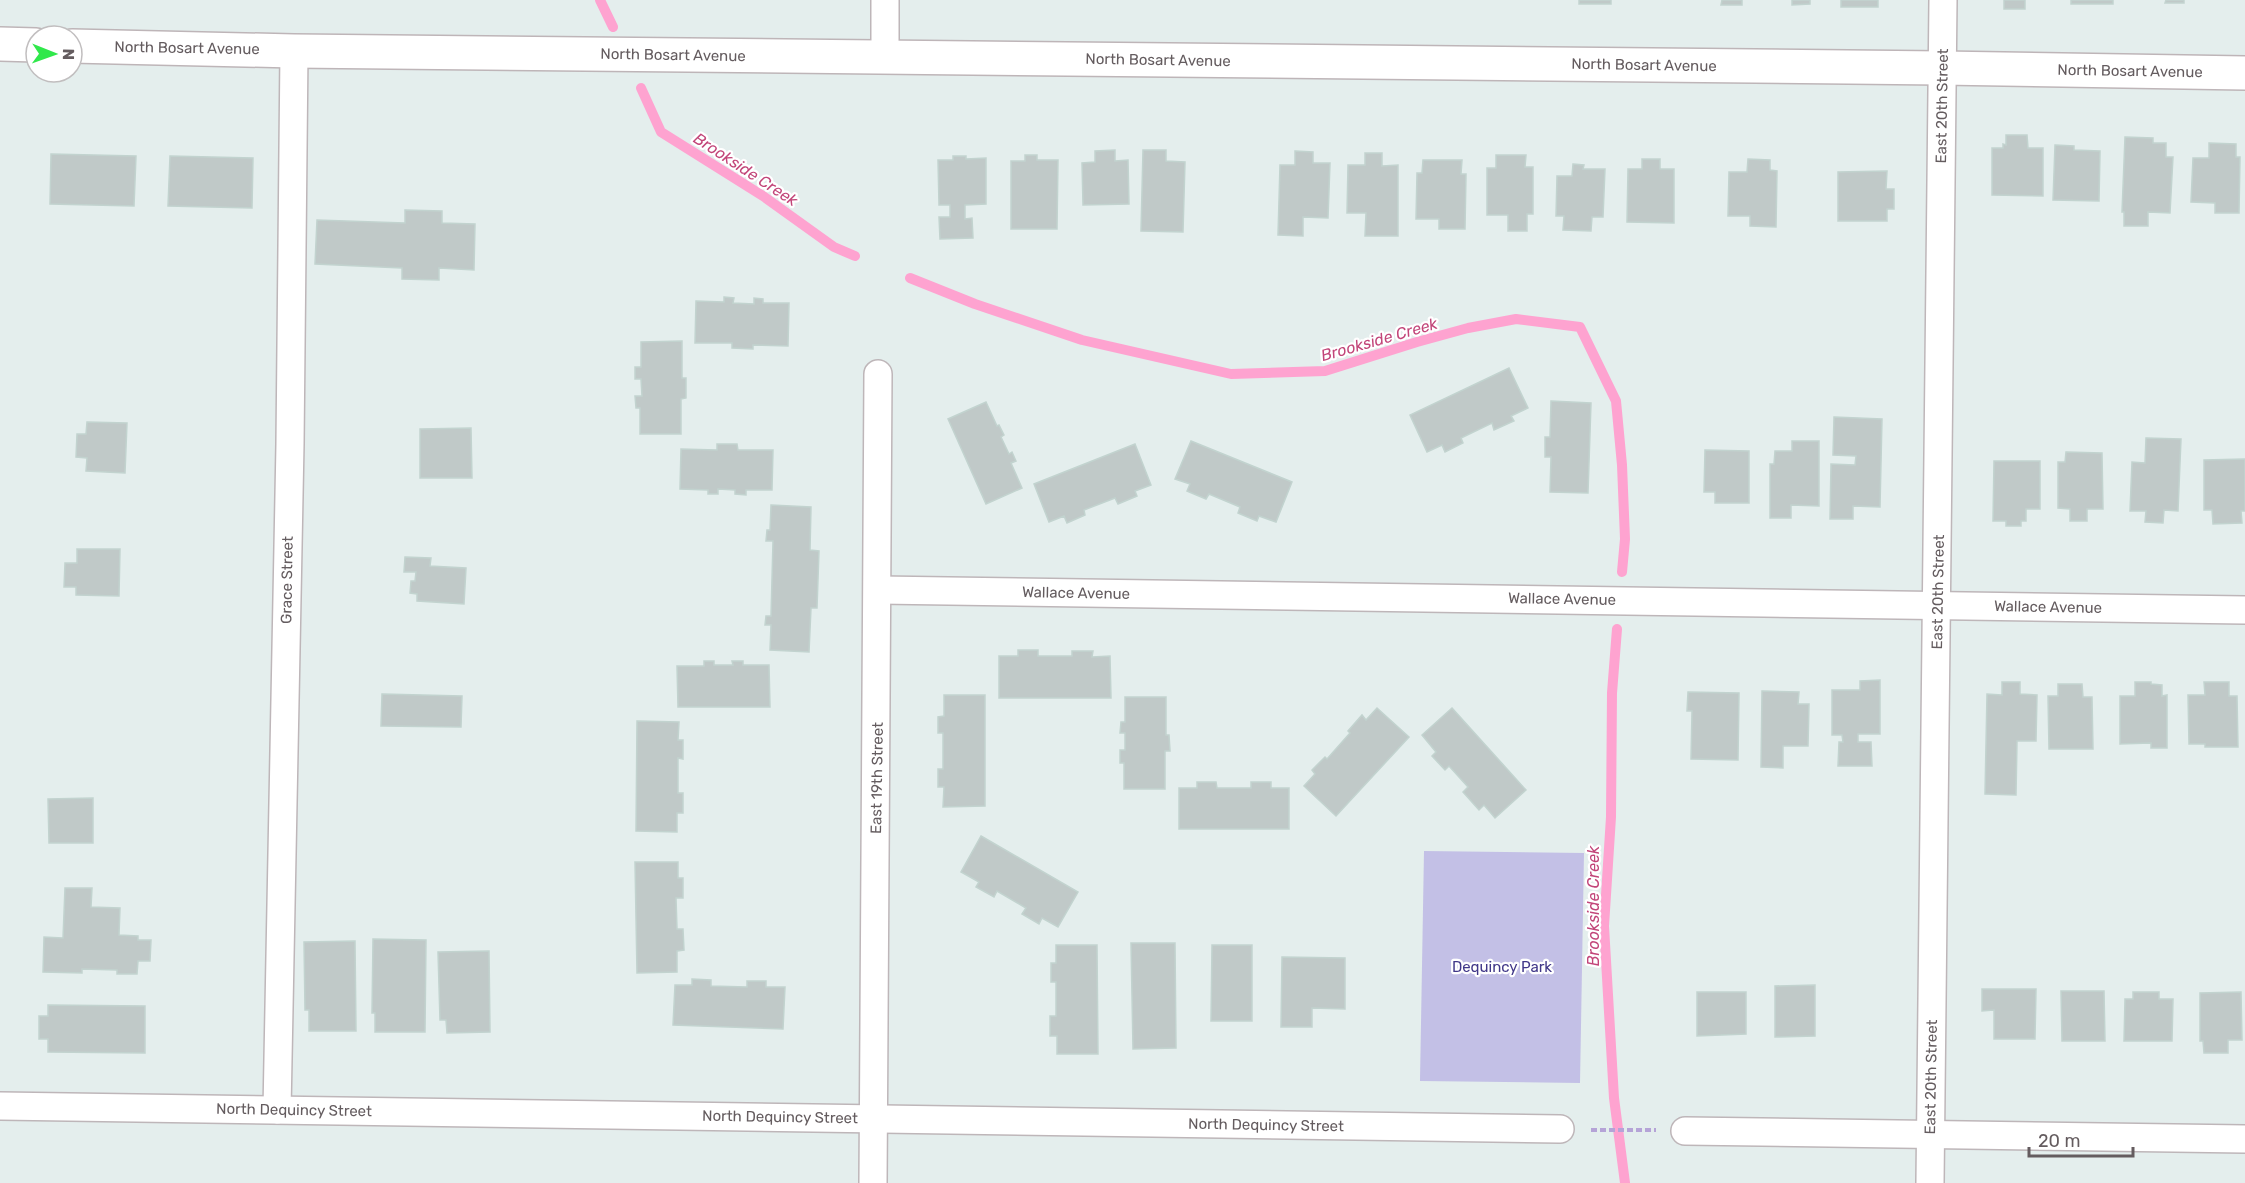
<svg xmlns="http://www.w3.org/2000/svg" width="2245" height="1183" font-family="Rubik,sans-serif">
  <rect width="100%" height="100%" fill="#e4eeed"/>
  <!-- green -->
  <path fill="#c3c0e6" d="M1424,851L1584,853L1580,1083L1420,1081Z"/>
  <g fill="none" stroke-linecap="round" stroke-linejoin="round">
    <!-- stream -->
    <g stroke="#fea3d0" stroke-width="10">
      <path d="M600,0L613,27"/>
      <path d="M641,88L661,132L763,196L834,247L855,256"/>
      <path d="M910,278L975,304L1082,340L1231,374L1325,371L1417,342L1468,328L1516,319L1580,327L1616,401L1622,465L1625,539L1622,572"/>
      <path d="M1617,629L1612,693L1611,817L1604,926L1614,1098L1625,1183"/>
    </g>
  </g>
  <!-- building -->
  <g fill="#c0c9c8" stroke="#c2d3cf" stroke-width="1.5">
    <rect x="1579" y="0" width="32" height="4"/>
    <path d="M1722,0H1742V5H1721Z"/>
    <path d="M1792,0H1810V4L1792,5Z"/>
    <rect x="1841" y="0" width="37" height="7"/>
    <rect x="2004" y="0" width="21" height="9"/>
    <rect x="2071" y="0" width="42" height="4"/>
    <path d="M2166,0H2184V3H2165Z"/>
    <path d="M2006,135H2027L2028,148H2043V196L1992,195V148H2003V144L2006,145Z"/>
    <path d="M2125,137L2153,138V143H2166V157H2173L2170,213L2148,212V226H2124V212H2122Z"/>
    <path d="M2209,143L2236,144V157H2240L2239,213H2215V203L2191,202L2193,158H2209Z"/>
    <path d="M2055,145L2074,146V150L2100,151L2099,201L2053,200Z"/>
    <path d="M1115,150V161L1128,160L1129,204L1083,205L1082,163L1095,162V151Z"/>
    <path d="M1143,150H1166V161L1185,162L1183,232L1141,231Z"/>
    <path d="M1295,151L1313,152V163H1330L1328,218L1303,217V236L1278,235L1280,165H1295Z"/>
    <path d="M1365,153H1382V166L1398,165V236H1365L1366,213H1347L1348,165H1365Z"/>
    <path d="M51,154L136,156L134,206L50,204Z"/>
    <path d="M1025,155H1037V160H1058L1057,229H1011V161H1025Z"/>
    <path d="M1496,155H1526L1525,167H1533V214H1527V231H1508V215H1487V168H1496Z"/>
    <path d="M170,156L253,158L252,208L168,206Z"/>
    <path d="M953,156H966V159L986,158V204L965,205V219L972,218L973,238L940,239L939,217H950V205H939L938,160H953Z"/>
    <path d="M1642,159H1660V169H1674V223L1627,222L1628,169H1642Z"/>
    <path d="M1748,159L1770,160V170L1777,171L1776,227L1750,226V216H1728L1729,172H1747Z"/>
    <path d="M1423,160H1462L1461,174H1466L1465,229H1439V219H1416L1417,173H1422Z"/>
    <path d="M1573,164L1584,165L1583,169H1605L1603,217H1592L1591,231L1563,230L1564,216H1556L1557,176H1572Z"/>
    <path d="M1887,171L1886,189H1894V209H1887V221H1838V172Z"/>
    <path d="M405,210L442,211V223L475,224L474,270L439,268V280L402,279V268L315,264L317,220L405,223Z"/>
    <path d="M724,297L734,298L733,303L754,304V298L763,299V303H789L788,346L753,345V349L732,348V343H695L696,301L724,302Z"/>
    <path d="M682,341V378H686V398L681,399V434H640V408H636L635,396H642L641,379H635V367H641V342Z"/>
    <path d="M1509,368L1528,408L1511,416L1514,421L1494,430L1492,423L1461,438L1463,443L1445,452L1442,445L1427,452L1410,415Z"/>
    <path d="M1551,401L1591,403L1588,493L1550,492L1551,457H1545V437H1550Z"/>
    <path d="M986,402L997,426L999,425L1004,435L1001,437L1009,454L1012,452L1016,461L1011,463L1022,488L986,504L948,419Z"/>
    <path d="M1834,417L1882,419L1880,507L1853,506V519H1830L1831,464L1855,465L1856,456L1833,455Z"/>
    <path d="M87,422L127,423L125,473L86,471L87,458L76,457L77,434H86Z"/>
    <path d="M471,428L472,478H420V429Z"/>
    <path d="M2146,438L2181,439L2178,511L2164,510L2163,523L2145,522L2146,511H2130L2132,462L2145,463Z"/>
    <path d="M1191,441L1292,482L1276,522L1259,516L1257,521L1238,513L1240,507L1209,494L1206,499L1187,491L1190,484L1175,479Z"/>
    <path d="M1792,441H1819V506L1791,505V518H1770V464H1774L1775,451H1792Z"/>
    <path d="M717,444H737L738,450H773L772,490H746V495L735,494V490L718,489V494H708V490L680,489L681,449L717,450Z"/>
    <path d="M1135,444L1151,485L1135,491L1137,496L1118,504L1115,498L1084,510L1085,515L1067,523L1064,516L1049,522L1034,484Z"/>
    <path d="M1705,450L1749,451V503H1715V492H1704Z"/>
    <path d="M2066,452L2102,453L2103,509H2087V521H2070V509L2058,508V462H2065Z"/>
    <path d="M2245,459V511H2241L2242,523L2213,524L2212,510H2204V460Z"/>
    <path d="M1994,461H2040V509H2026V521H2021V526H2006V521H1993Z"/>
    <path d="M771,505L811,507L810,550L819,551L817,608H811L809,652L770,650L771,625H765L766,616H771L773,541H766L767,530H770Z"/>
    <path d="M77,549H120L119,596L76,595V587H64L65,563H77Z"/>
    <path d="M405,557L431,558L430,566L466,568L464,604L417,601V594L410,593L411,581H415L416,572H404Z"/>
    <path d="M1018,650H1038V656H1072V651H1093L1092,657L1110,656L1111,698H999V656H1018Z"/>
    <path d="M704,661H714V665H733L732,661H743V665H769L770,707H678L677,666H704Z"/>
    <path d="M1880,680V734H1858V742H1871L1872,766H1838L1839,742H1843L1842,735H1832V690H1860V681Z"/>
    <path d="M2002,682H2020V694L2037,695L2036,741H2017L2016,795L1985,794L1987,694L2002,695Z"/>
    <path d="M2135,682H2151V684L2162,685V696L2167,695V748H2151V743L2120,744V696H2135Z"/>
    <path d="M2204,682H2229V696H2237L2238,747H2205V744H2189L2188,695H2205Z"/>
    <path d="M2058,684H2082L2083,697H2092L2093,749H2049L2048,696H2058Z"/>
    <path d="M1762,691L1799,692L1798,704H1809L1808,746H1783V768L1761,767Z"/>
    <path d="M1688,692L1739,693L1738,760L1691,759L1692,711H1687Z"/>
    <path d="M382,694L462,696L461,727L381,726Z"/>
    <path d="M944,695H985V806L943,807L944,787H938V769H943V733H938V717L944,716Z"/>
    <path d="M1125,697H1166V735H1169L1170,751H1165V789H1124V763H1120V750H1125V733H1120L1121,722H1125Z"/>
    <path d="M1377,708L1409,737L1336,816L1304,786L1315,774L1312,770L1325,757L1327,759L1350,733L1348,731L1362,715L1366,720Z"/>
    <path d="M1452,708L1526,790L1495,818L1484,805L1479,810L1463,792L1468,787L1449,766L1445,770L1432,756L1436,752L1422,735Z"/>
    <path d="M637,721L679,722L678,740H683V759L678,758V793H683V813H677V832L636,831Z"/>
    <path d="M1197,782H1216L1217,788H1251V782H1271V788H1289V829H1179V788H1197Z"/>
    <path d="M93,798V843H49L48,799Z"/>
    <path d="M981,836L1078,892L1058,927L1042,918L1039,924L1022,914L1026,908L997,891L994,897L976,887L979,882L961,872Z"/>
    <path d="M635,862H678V878H683V898H676L677,929H683L684,950L677,951V972L637,973Z"/>
    <path d="M65,888H92L91,907L120,908L119,935L138,936V940H151L150,961H138L137,974H117V970L82,969V973L43,972L44,937L63,938Z"/>
    <path d="M373,939L426,940L425,1032H375V1013H372Z"/>
    <path d="M355,941L356,1031H309V1010H305L304,942Z"/>
    <path d="M1131,943H1175L1176,1048L1133,1049Z"/>
    <path d="M1056,945H1097L1098,1054H1057V1036H1050V1016H1056V982H1051V963H1056Z"/>
    <path d="M1212,945H1252V1021H1211Z"/>
    <path d="M489,951L490,1032L447,1033L446,1020H440L438,952Z"/>
    <path d="M1282,957L1345,958V1009L1312,1008V1027H1281Z"/>
    <path d="M692,979L711,980V986L747,987V981H766V987H785L783,1029L673,1025L675,985H692Z"/>
    <path d="M1815,985V1036L1775,1037V986Z"/>
    <path d="M1982,989H2036L2035,1039H1994V1010L1982,1011Z"/>
    <path d="M2061,991H2104L2105,1041H2062Z"/>
    <path d="M1697,992H1746V1034L1697,1036Z"/>
    <path d="M2133,992H2159V999H2173L2172,1041H2124L2125,999H2133Z"/>
    <path d="M2241,992L2242,1040H2228V1053H2204L2203,1041H2200V993Z"/>
    <path d="M48,1005L145,1006V1053L48,1052V1039H39V1016H48Z"/>
  </g>
  <g fill="none" stroke-linecap="round" stroke-linejoin="round">
    <defs>
      <g id="street">
        <path d="M885,57V0"/>
        <path d="M879,590L2245,610"/>
        <path d="M0,1106L1560,1129"/>
        <path d="M277,1110L290,444L294,51"/>
        <path d="M1685,1131L2245,1139"/>
        <path d="M873,1183L878,374"/>
        <path d="M1930,1183L1943,0"/>
      </g>
      <g id="secondary">
        <path d="M0,44L36,45"/>
        <path d="M72,46L294,51L1942,68L2245,73"/>
      </g>
    </defs>
    <!-- street casing -->
    <use href="#street" stroke="#beb6b9" stroke-width="30"/>
    <!-- secondary casing -->
    <use href="#secondary" stroke="#beb5b8" stroke-width="36"/>
    <!-- path -->
    <path stroke="#b5a3d7" stroke-width="4" stroke-dasharray="6 3" stroke-linecap="butt" d="M1591,1130H1656"/>
    <!-- street -->
    <use href="#street" stroke="#fff" stroke-width="27"/>
    <!-- secondary -->
    <use href="#secondary" stroke="#fff" stroke-width="33"/>
  </g>
  <g text-anchor="middle" stroke-width="4.5" stroke-linejoin="round" paint-order="stroke">
    <!-- street labels -->
    <g font-size="15" fill="#645c5f" stroke="#fff">
      <text transform="translate(187 48) rotate(1)" y="5">North Bosart Avenue</text>
      <text transform="translate(673 55) rotate(1)" y="5">North Bosart Avenue</text>
      <text transform="translate(1158 60) rotate(1)" y="5">North Bosart Avenue</text>
      <text transform="translate(1644 65) rotate(1)" y="5">North Bosart Avenue</text>
      <text transform="translate(2130 71) rotate(1)" y="5">North Bosart Avenue</text>
      <text transform="translate(1942 106) rotate(-89)" y="5">East 20th Street</text>
      <text transform="translate(287 580) rotate(-89)" y="5">Grace Street</text>
      <text transform="translate(1938 592) rotate(-89)" y="5">East 20th Street</text>
      <text transform="translate(1076 593) rotate(1)" y="5">Wallace Avenue</text>
      <text transform="translate(1562 599) rotate(1)" y="5">Wallace Avenue</text>
      <text transform="translate(2048 607) rotate(1)" y="5">Wallace Avenue</text>
      <text transform="translate(877 778) rotate(-89)" y="5">East 19th Street</text>
      <text transform="translate(1931 1077) rotate(-89)" y="5">East 20th Street</text>
      <text transform="translate(294 1110) rotate(1)" y="5">North Dequincy Street</text>
      <text transform="translate(780 1117) rotate(1)" y="5">North Dequincy Street</text>
      <text transform="translate(1266 1125) rotate(1)" y="5">North Dequincy Street</text>
    </g>
    <!-- park labels -->
    <g font-size="15" fill="#403788" stroke="#fff">
      <text x="1502" y="972">Dequincy Park</text>
    </g>
    <!-- water labels -->
    <g font-size="16" font-style="italic" fill="#c24579" stroke="#fff">
      <text transform="translate(746 169) rotate(33)" y="6">Brookside Creek</text>
      <text transform="translate(1379 339) rotate(-16)" y="6">Brookside Creek</text>
      <text transform="translate(1593 906) rotate(-90)" y="6">Brookside Creek</text>
    </g>
  </g>
  <!-- north arrow -->
  <g transform="translate(54 54) rotate(91)"><circle r="28" fill="#ffffff" stroke="#c1bebf" stroke-width="1.5"/>
  <path d="M0-4.5L10 22L0 15L-10 22Z" fill="#30e84b"/>
  <text y="-9" font-size="16" font-weight="bold" text-anchor="middle" fill="#645c5f">N</text>
  </g>
  <!-- scale -->
  <path d="M2029 1147v9h104v-9" fill="none" stroke="#645c5f" stroke-width="3"/>
  <text x="2038" y="1147" font-size="18" fill="#645c5f" stroke="#ffffff" stroke-width="4.5" paint-order="stroke">20 m</text>
</svg>
